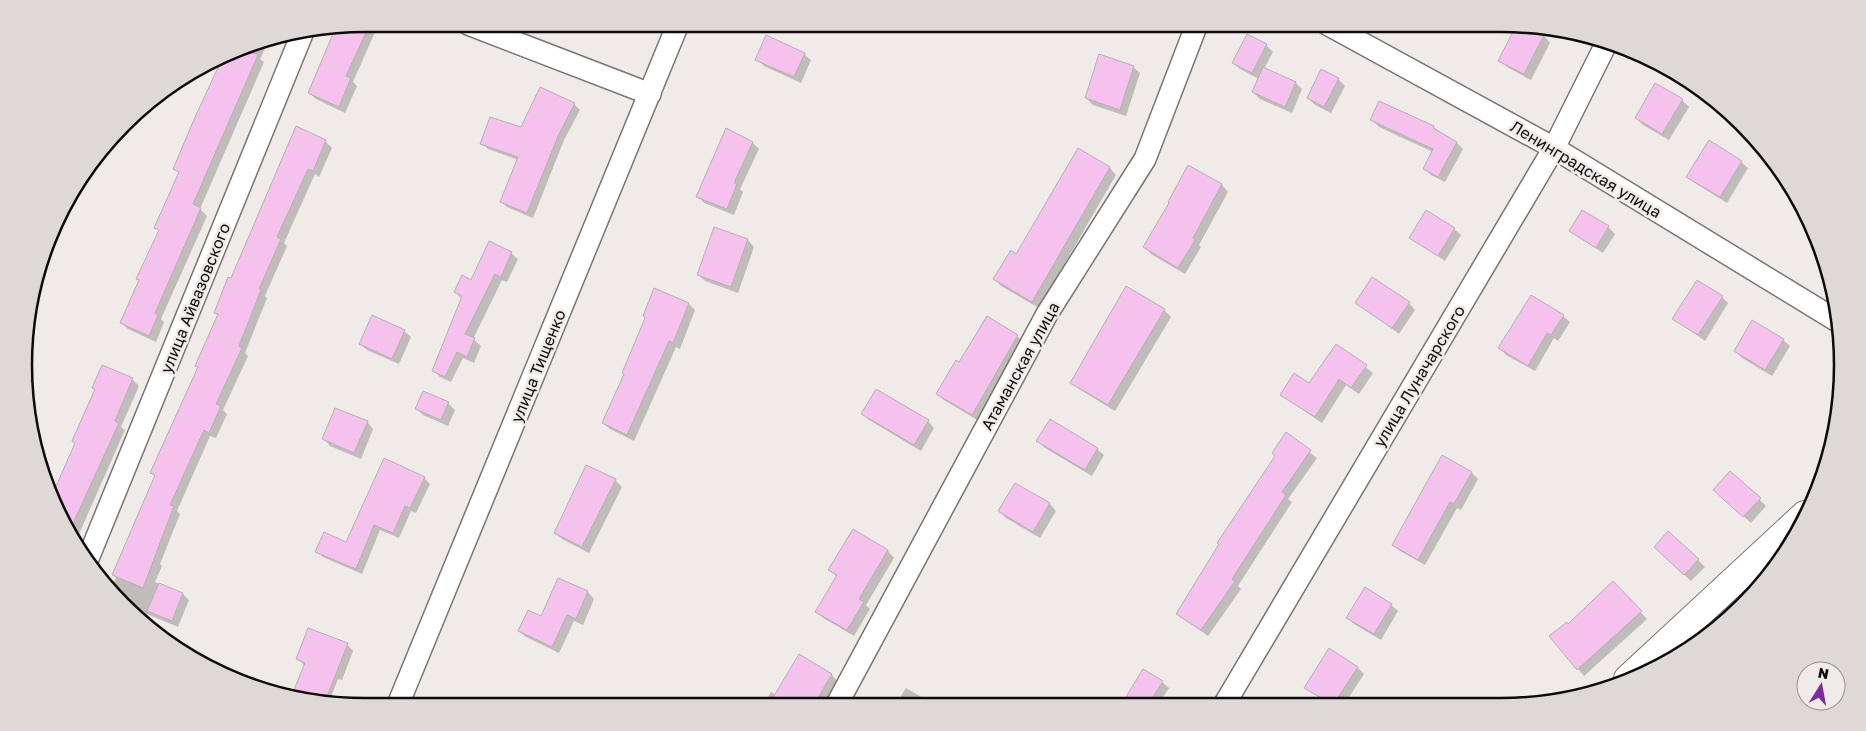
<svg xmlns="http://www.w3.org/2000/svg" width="1866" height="731" font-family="'Golos Text',sans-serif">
  <rect width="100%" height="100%" fill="#f0ebe9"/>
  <!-- shadow -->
  <g fill="#0003">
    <path d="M370,24L376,30L353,82L357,86L345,113L316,99L309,93L337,28Z"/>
    <path d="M1153,24H1174L1171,32Z"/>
    <path d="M1517,26L1526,27L1544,36L1550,43L1531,80L1507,67L1500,61Z"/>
    <path d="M1247,35L1266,45L1273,52L1264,69L1296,83L1302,89L1292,113L1260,99L1253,92L1259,79L1240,69L1233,63Z"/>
    <path d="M269,40L260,59L264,62L200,209L207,216L161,319L164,322L156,342L128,329L121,323L159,231L156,228L180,174L175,169L225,56L255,42Z"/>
    <path d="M804,54L811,60L801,83L764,66L757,59Z"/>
    <path d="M1133,67L1140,73L1126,116L1093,105L1086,98Z"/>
    <path d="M1338,79L1345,86L1331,113L1315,105L1308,98Z"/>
    <path d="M540,88L574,104L580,110L564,140L533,218L507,207L501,201L518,160L488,149L482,143L521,129Z"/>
    <path d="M1682,100L1689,107L1669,140L1643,125L1636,118Z"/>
    <path d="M1372,120L1433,127L1457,143L1463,149L1445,182L1431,175L1424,168L1433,152L1379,127Z"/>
    <path d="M726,130L753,143L759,149L740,189L743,192L734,215L704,203L698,196Z"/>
    <path d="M325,141L332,148L319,177L315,174L284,243L287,246L265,296L267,298L245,353L248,356L223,410L227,414L216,438L210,436L177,511L180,514L160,564L162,566L155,582L183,594L189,600L178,627L147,614L144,622L112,588L116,577L114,575L156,477L152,473L199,369L196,366L219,316L216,312L232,280Z"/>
    <path d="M1078,149L1110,168L1116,175L1039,308L1001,286L995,279L1017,255Z"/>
    <path d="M1741,162L1748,168L1727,203L1695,183L1688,177Z"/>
    <path d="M1188,167L1222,185L1228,192L1199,245L1201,247L1185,274L1151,254L1145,247L1171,203Z"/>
    <path d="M1608,227L1615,234L1603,253L1570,231Z"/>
    <path d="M714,229L748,240L754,247L738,293L705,281L698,274Z"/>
    <path d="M1454,229L1461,235L1445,261L1410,238Z"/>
    <path d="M511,253L518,259L507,282L502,280L473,339L481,346L474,363L463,358L451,382L440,377L433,370L462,299L455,292Z"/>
    <path d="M1127,288L1164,310L1171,317L1115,411L1079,389L1072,383Z"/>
    <path d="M1722,297L1728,303L1705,341L1674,319Z"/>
    <path d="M1356,302L1409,303L1415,310L1399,334Z"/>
    <path d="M689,304L695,310L680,349L676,347L634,441L610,429L603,423Z"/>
    <path d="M1563,316L1570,322L1558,341L1554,338L1535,371L1506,355L1500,348Z"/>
    <path d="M404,331L411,337L399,364L367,350L360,344Z"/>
    <path d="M1017,336L1023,342L979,421L944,400L937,394L960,364Z"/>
    <path d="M1783,340L1790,346L1772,376L1742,358L1735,351Z"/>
    <path d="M1336,345L1373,373L1359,394L1346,385L1322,423L1281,395L1310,384Z"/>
    <path d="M103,366L132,379L139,386L121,427L125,430L75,543L52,500L76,443Z"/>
    <path d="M448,403L455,410L448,426L423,415L416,408Z"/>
    <path d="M863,413L928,421L934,428L921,451L869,420Z"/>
    <path d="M367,422L373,429L361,459L330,446L324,439Z"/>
    <path d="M1286,434L1317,458L1288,499L1292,502L1238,586L1241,589L1208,636L1177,614L1276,456Z"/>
    <path d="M1038,441L1097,449L1104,455L1092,476L1045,448Z"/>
    <path d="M1442,457L1472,473L1478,479L1461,510L1457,508L1425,565L1400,551L1393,545Z"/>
    <path d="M586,467L615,480L622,487L589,553L562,539L555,533Z"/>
    <path d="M1730,472L1766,506L1751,523L1721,496Z"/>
    <path d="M424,478L430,484L416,513L411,511L399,538L380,530L362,574L323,557L317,551L347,543Z"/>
    <path d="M1016,485L1050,504L1056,511L1040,538L1006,518L999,511Z"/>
    <path d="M853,531L888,551L894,558L866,605L870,609L854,636L823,618L817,611L837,577L830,570Z"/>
    <path d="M1662,554L1698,560L1705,567L1691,581Z"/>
    <path d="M558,579L588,592L594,599L583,625L574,621L559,653L526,637L519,631L541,618Z"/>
    <path d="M1613,583L1647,619L1584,676L1551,636L1569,626Z"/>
    <path d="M1391,605L1398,611L1381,640L1354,624L1348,618Z"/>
    <path d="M347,644L353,651L342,680L338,679L329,702L293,698L305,666L298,659Z"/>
    <path d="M799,656L832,675L838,682L824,706H763L771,692L776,695Z"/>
    <path d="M1358,668L1364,674L1344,705H1329L1306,688Z"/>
    <path d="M1162,682L1169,688L1160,702L1142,691Z"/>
    <path d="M906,688L933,704L935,706H895Z"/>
    <path d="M1110,701L1118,705H1107Z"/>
  </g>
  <!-- building -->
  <g fill="#f5c2ed" stroke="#b4b0b3">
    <path d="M370,24L346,76L351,78L339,107L308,93L335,29Z"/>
    <path d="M1516,26L1530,28L1544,35L1524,74L1498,61Z"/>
    <path d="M1247,34L1267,44L1252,73L1232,63Z"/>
    <path d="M766,35L805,53L794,77L755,60Z"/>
    <path d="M242,48L258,55L193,204L201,208L155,313L158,315L149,336L120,323L139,280L136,279L159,230L154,228L179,172L173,169L196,115L223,57Z"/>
    <path d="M1099,54L1134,66L1120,110L1085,98Z"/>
    <path d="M1263,67L1296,82L1285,107L1252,92Z"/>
    <path d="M1321,69L1339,78L1324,107L1307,98Z"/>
    <path d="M1655,83L1683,99L1662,134L1635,118Z"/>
    <path d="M540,87L575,103L559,134L527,213L500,202L518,157L480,144L490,117L521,127Z"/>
    <path d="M1379,101L1434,126L1433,128L1457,142L1438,177L1423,169L1433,149L1370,120Z"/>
    <path d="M296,126L326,140L313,171L308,169L277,237L281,239L259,289L261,290L239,346L242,348L216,404L221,406L209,433L204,430L170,505L174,506L143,588L112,575L155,475L150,473L198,367L195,366L218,314L214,313L228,277L231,278Z"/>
    <path d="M726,128L753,142L734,183L737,184L727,209L696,197Z"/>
    <path d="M1709,140L1742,161L1720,197L1686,177Z"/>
    <path d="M1078,148L1110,167L1032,302L993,279L1011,250L1016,254Z"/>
    <path d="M1188,165L1222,184L1193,238L1195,240L1178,268L1143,247L1169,203L1168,202Z"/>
    <path d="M1426,210L1455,228L1438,256L1409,238Z"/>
    <path d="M1582,210L1609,226L1596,248L1569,231Z"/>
    <path d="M714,227L748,239L731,287L697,275Z"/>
    <path d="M489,241L512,252L501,277L495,274L465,334L475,338L467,357L457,352L445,377L432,371L462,296L454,292L462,275L471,280Z"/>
    <path d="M1372,277L1410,302L1392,328L1355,303Z"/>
    <path d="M1697,280L1723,296L1698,335L1672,319Z"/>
    <path d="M1126,286L1165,309L1108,405L1070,383Z"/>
    <path d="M654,288L689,303L673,343L669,341L627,435L602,423L624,374L622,373L645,318L643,316Z"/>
    <path d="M1531,295L1564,315L1551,335L1547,333L1528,366L1498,348Z"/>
    <path d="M372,315L405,330L392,359L359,344Z"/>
    <path d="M987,316L1018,335L972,415L936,394L956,360L959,362Z"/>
    <path d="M1752,320L1784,339L1765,370L1734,351Z"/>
    <path d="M1336,344L1367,365L1351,388L1339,379L1315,417L1280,395L1294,373L1309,383Z"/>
    <path d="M102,365L133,378L115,421L119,423L69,532L51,498L75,443L72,441L95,389L92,388Z"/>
    <path d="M876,389L929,420L914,445L861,414Z"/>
    <path d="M423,391L449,402L441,420L415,409Z"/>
    <path d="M335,408L368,421L354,453L322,439Z"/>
    <path d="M1050,419L1098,448L1085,470L1036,441Z"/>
    <path d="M1286,432L1311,450L1282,492L1286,495L1232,579L1235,581L1201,630L1176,614L1219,544L1217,543L1275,456L1272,453Z"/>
    <path d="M1442,455L1472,472L1454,504L1450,502L1418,560L1392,545Z"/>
    <path d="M384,458L425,477L410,508L405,506L393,533L374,525L356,569L315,552L324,532L346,542Z"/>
    <path d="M586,465L616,479L582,547L554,533Z"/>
    <path d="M1730,471L1761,498L1743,517L1713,490Z"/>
    <path d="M1015,483L1050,503L1033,532L998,511Z"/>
    <path d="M853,529L888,550L859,599L864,602L847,630L815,612L837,575L828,570Z"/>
    <path d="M1668,531L1699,559L1684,575L1654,547Z"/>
    <path d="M558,578L588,591L576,619L567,615L552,647L518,631L528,610L541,616Z"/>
    <path d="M1613,581L1642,611L1577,670L1549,636L1567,622L1568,624Z"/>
    <path d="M159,583L183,593L172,621L147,611Z"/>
    <path d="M1365,587L1392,604L1374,634L1346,618Z"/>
    <path d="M308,628L348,643L325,702L291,697L305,663L296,659Z"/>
    <path d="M1329,648L1358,667L1333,705L1304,688Z"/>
    <path d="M799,654L832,674L813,706H768Z"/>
    <path d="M1143,669L1163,681L1148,705H1121Z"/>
  </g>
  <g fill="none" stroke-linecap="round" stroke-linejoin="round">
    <defs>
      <g id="street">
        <path d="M468,24L650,94"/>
        <path d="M1327,24L1554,148L1839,322"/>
        <path d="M87,561L302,34"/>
        <path d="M1224,705L1554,148L1607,42"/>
        <path d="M836,706L1047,314L1145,159L1197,24"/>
        <path d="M397,707L678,24"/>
      </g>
      <path id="secondary" d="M1628,679L1805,515"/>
    </defs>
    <!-- street casing -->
    <use href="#street" stroke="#7a7573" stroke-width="24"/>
    <!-- secondary casing -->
    <use href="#secondary" stroke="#7a7573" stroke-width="30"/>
    <!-- street -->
    <use href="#street" stroke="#fff" stroke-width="21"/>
    <!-- secondary -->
    <use href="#secondary" stroke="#fff" stroke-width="28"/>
  </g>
  <g text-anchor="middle" stroke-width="5" stroke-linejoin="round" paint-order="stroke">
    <!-- street labels -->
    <g font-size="16" fill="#0d0b0b" stroke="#f0ebe9">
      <text transform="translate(1586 169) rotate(31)" y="6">Ленинградская улица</text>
      <text transform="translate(195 298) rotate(-68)" y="6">улица Айвазовского</text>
      <text transform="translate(538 366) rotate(-68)" y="6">улица Тищенко</text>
      <text transform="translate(1020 366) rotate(-61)" y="6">Атаманская улица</text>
      <text transform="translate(1419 376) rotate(-59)" y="6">улица Луначарского</text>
    </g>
  </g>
  <!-- crop -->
  <path d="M0 0H1866V731H0ZM365 32H1501A333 333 0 0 1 1834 365V365A333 333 0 0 1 1501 698H365A333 333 0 0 1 32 365V365A333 333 0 0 1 365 32Z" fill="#ded9d7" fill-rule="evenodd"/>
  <path fill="none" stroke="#0d0b0b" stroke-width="2.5" d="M365 32H1501A333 333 0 0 1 1834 365V365A333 333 0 0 1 1501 698H365A333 333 0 0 1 32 365V365A333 333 0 0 1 365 32Z"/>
  <!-- north arrow -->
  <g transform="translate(1821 686) rotate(11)"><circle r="24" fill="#f0ebe9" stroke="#959190"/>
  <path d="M0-4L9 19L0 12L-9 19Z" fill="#7d2a9a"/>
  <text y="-8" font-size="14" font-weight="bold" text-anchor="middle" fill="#0d0b0b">N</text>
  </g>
</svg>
